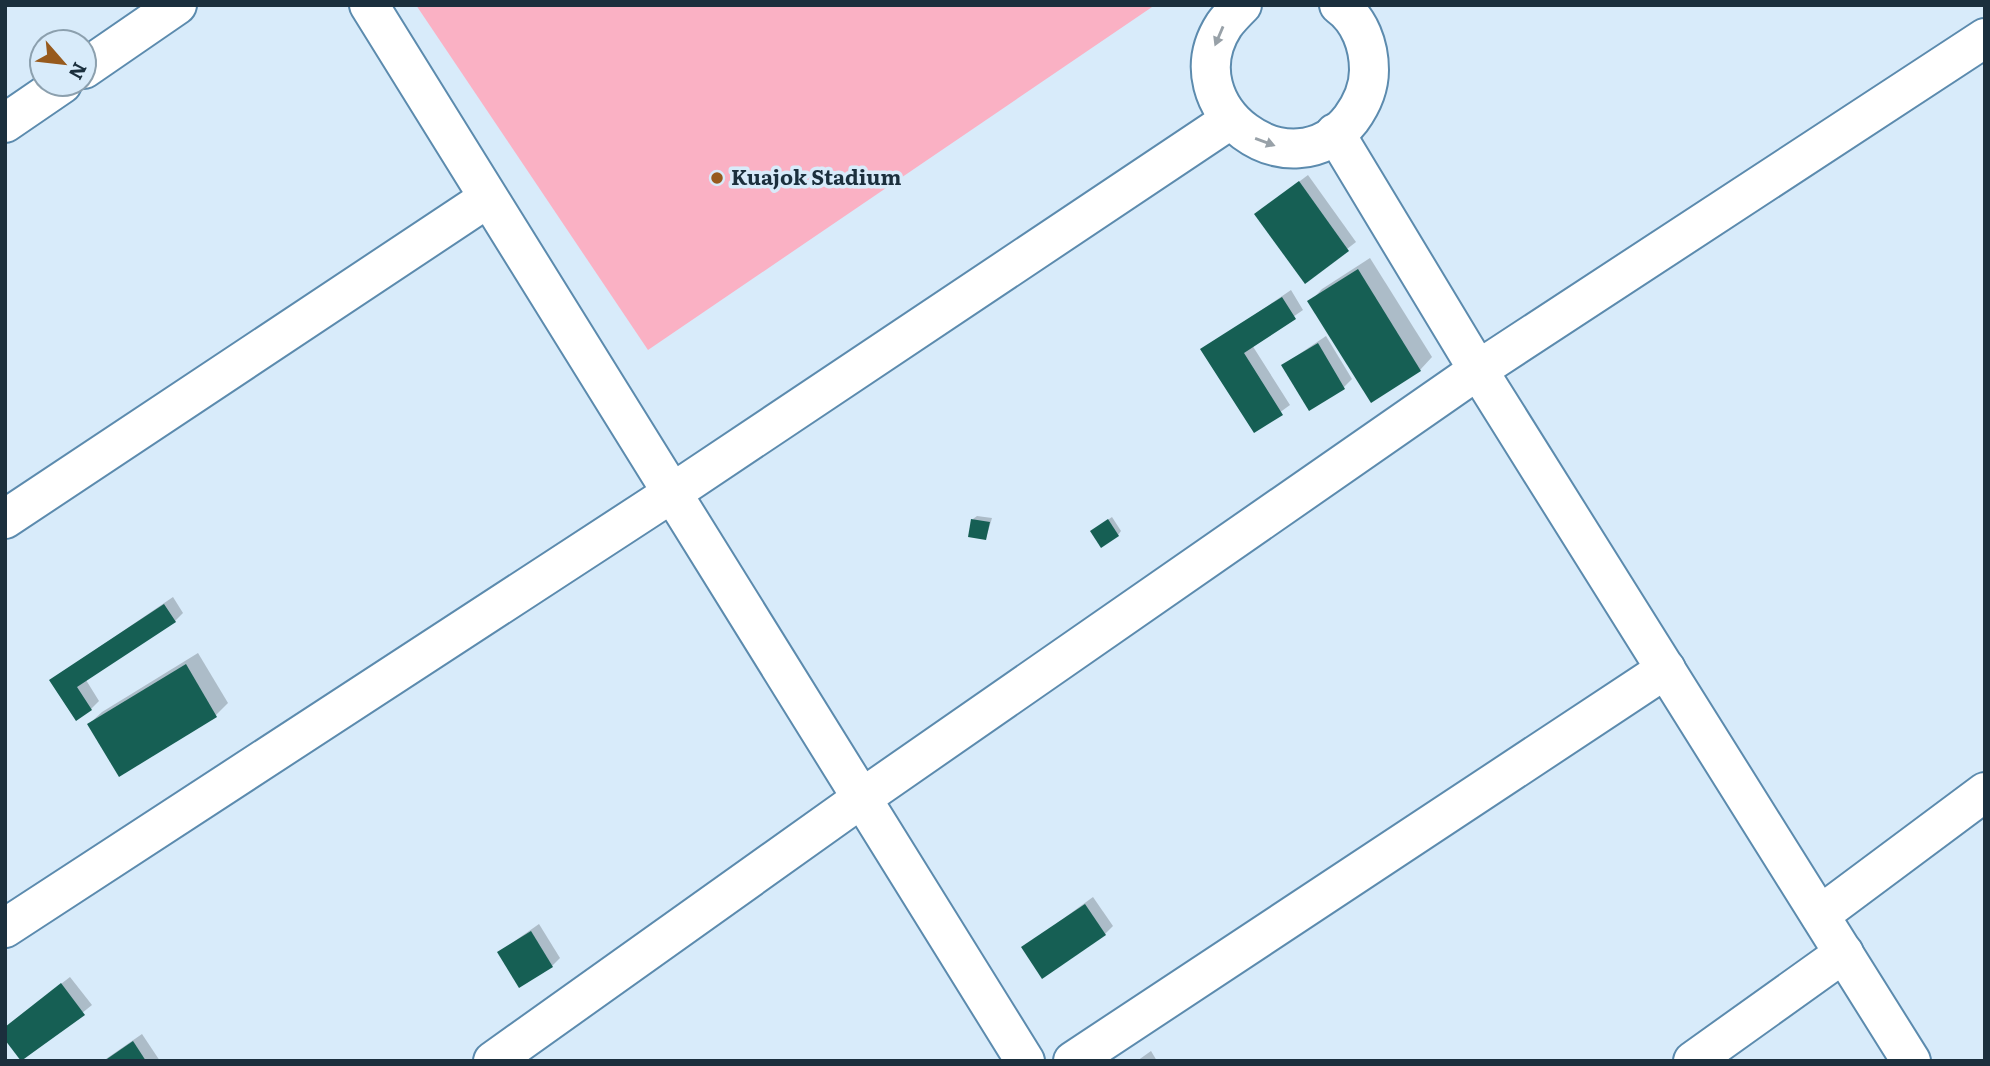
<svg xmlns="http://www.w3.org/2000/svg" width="1990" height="1066" font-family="Literata,serif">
  <rect width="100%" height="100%" fill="#d8ebfa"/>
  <!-- green -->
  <path fill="#fab1c4" d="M416,5H1155L648,350Z"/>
  <!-- shadow -->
  <g fill="#0003">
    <path d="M1308,175L1356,242L1305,282L1256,214Z"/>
    <path d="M1370,258L1432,357L1420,370L1310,302L1322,289Z"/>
    <path d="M1291,290L1303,310L1252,345L1290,405L1254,431L1203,350Z"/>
    <path d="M1326,336L1352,379L1344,387L1283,365Z"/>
    <path d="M977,516L992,518L986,538L973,519Z"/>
    <path d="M1112,517L1121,531L1118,535L1096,528Z"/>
    <path d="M173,597L183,613L175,621L86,680L99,701L91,709L51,680Z"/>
    <path d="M198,653L228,703L216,715L89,724L102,712Z"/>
    <path d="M1093,897L1113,926L1105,934L1023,948Z"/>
    <path d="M539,924L560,958L552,966L499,952Z"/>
    <path d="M70,977L92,1005L23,1060L5,1037L9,1024Z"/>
    <path d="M142,1034L160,1061H103Z"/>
    <path d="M1151,1051L1157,1061H1137Z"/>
  </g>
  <!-- building -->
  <g fill="#165f54">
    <path d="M1299,181L1349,251L1305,284L1254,214Z"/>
    <path d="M1358,269L1421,371L1371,403L1307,301Z"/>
    <path d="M1282,297L1296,319L1244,353L1283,415L1254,433L1200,349Z"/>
    <path d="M1318,343L1345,389L1309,411L1281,365Z"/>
    <path d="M971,519L990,522L986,540L968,537Z"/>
    <path d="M1108,519L1119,536L1101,548L1090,531Z"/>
    <path d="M164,604L176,622L77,687L92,710L76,721L49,680Z"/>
    <path d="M186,664L217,717L119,777L87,724Z"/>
    <path d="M1085,904L1106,935L1042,979L1021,947Z"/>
    <path d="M531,931L553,967L519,988L497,952Z"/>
    <path d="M61,983L85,1015L21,1061L5,1040V1027Z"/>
    <path d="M133,1041L146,1061H104Z"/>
  </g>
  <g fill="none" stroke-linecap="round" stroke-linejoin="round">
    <defs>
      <g id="minor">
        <path d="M369,5L1025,1061"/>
        <path d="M1242,5C1236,11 1229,18 1224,25C1171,107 1291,196 1351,119C1362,104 1369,88 1369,70C1369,46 1360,20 1339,5"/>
        <path d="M84,69L177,5"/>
        <path d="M5,123L62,84"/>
        <path d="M1335,133L1478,370L1911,1061"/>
        <path d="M5,519L488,198"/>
        <path d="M1820,915L1985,792"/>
        <path d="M5,928L672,493L1230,120"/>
        <path d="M493,1061L862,798L1478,370L1985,38"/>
        <path d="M1073,1061L1666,669"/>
        <path d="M1693,1061L1844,953"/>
      </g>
    </defs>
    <!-- minor casing -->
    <use href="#minor" stroke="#5c8bae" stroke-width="42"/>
    <!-- minor -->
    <use href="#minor" stroke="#fff" stroke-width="38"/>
  </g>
  <!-- one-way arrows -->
  <defs><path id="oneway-solid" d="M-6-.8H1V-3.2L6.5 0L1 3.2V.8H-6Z" transform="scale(1.75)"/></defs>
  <g fill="#98a1a8">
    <use href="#oneway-solid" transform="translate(1219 36) rotate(113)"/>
    <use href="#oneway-solid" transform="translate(1265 142) rotate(20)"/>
  </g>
  <!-- markers -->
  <circle fill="#975a1d" stroke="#d8ebfa" stroke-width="2.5" cx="717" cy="178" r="7"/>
  <g text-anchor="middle" stroke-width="7" stroke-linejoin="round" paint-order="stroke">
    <!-- poi labels -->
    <g font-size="21" font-weight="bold" fill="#1b2f3d" stroke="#d8ebfa" text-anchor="start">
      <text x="731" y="185">Kuajok Stadium</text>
    </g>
  </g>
  <!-- border -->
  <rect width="1990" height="1066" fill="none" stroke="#1b2f3d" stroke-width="14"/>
  <!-- north arrow -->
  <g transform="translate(63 63) rotate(118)"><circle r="33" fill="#d8ebfa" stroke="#8ca0ae" stroke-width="2"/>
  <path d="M0-5L12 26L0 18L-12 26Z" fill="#975a1d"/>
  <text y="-10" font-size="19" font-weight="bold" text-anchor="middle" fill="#1b2f3d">N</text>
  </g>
</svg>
